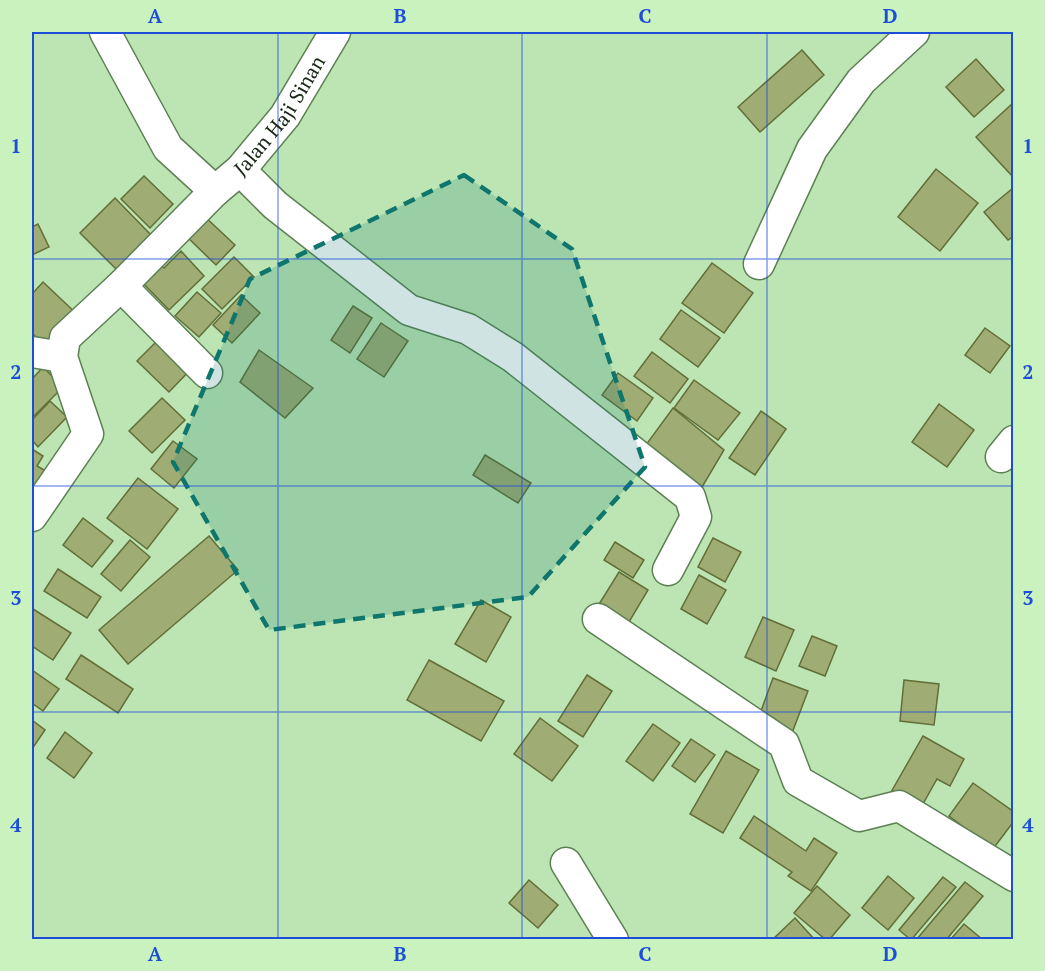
<svg xmlns="http://www.w3.org/2000/svg" width="1045" height="971" font-family="'PT Serif',serif">
  <rect width="100%" height="100%" fill="#bde5b3"/>
  <!-- building -->
  <g fill="#9fac73" stroke="#626e37" stroke-width="1.5">
    <path d="M802,50L824,75L760,132L738,107Z"/>
    <path d="M976,59L1004,90L974,117L946,87Z"/>
    <path d="M1013,103H1014V178L976,137Z"/>
    <path d="M936,169L978,203L940,251L898,217Z"/>
    <path d="M144,176L173,204L150,228L121,199Z"/>
    <path d="M1013,188L1014,236L1008,240L984,212Z"/>
    <path d="M115,198L152,236L117,270L80,233Z"/>
    <path d="M201,213L235,245L216,265L183,233Z"/>
    <path d="M38,224L49,247L32,255V227Z"/>
    <path d="M181,251L204,276L169,310L141,281L159,264L164,268Z"/>
    <path d="M234,257L254,277L222,309L202,289Z"/>
    <path d="M712,263L753,293L724,333L682,303Z"/>
    <path d="M43,282L80,317L49,350L32,333V294Z"/>
    <path d="M197,292L221,313L199,337L175,316Z"/>
    <path d="M241,295L260,313L232,343L213,325Z"/>
    <path d="M353,306L372,318L350,353L331,340Z"/>
    <path d="M681,310L720,338L698,367L660,339Z"/>
    <path d="M381,323L408,341L384,377L357,359Z"/>
    <path d="M985,328L1010,346L990,373L965,355Z"/>
    <path d="M163,335L194,366L169,392L137,361Z"/>
    <path d="M259,350L313,388L285,418L240,382Z"/>
    <path d="M652,352L688,379L670,403L634,376Z"/>
    <path d="M43,367L63,387L32,418V379Z"/>
    <path d="M618,373L653,398L637,421L602,395Z"/>
    <path d="M694,380L740,413L718,440L674,408Z"/>
    <path d="M162,398L185,420L152,453L129,431Z"/>
    <path d="M50,401L67,417L38,447L32,440V420Z"/>
    <path d="M939,404L974,430L947,467L912,442Z"/>
    <path d="M673,408L724,450L698,494L640,453Z"/>
    <path d="M761,411L786,429L755,475L729,458Z"/>
    <path d="M173,441L197,459L174,488L151,469Z"/>
    <path d="M32,449L43,456L37,466L46,471L35,487L32,485Z"/>
    <path d="M485,455L531,483L518,503L473,475Z"/>
    <path d="M138,478L178,509L147,549L107,518Z"/>
    <path d="M83,518L113,541L92,567L63,545Z"/>
    <path d="M209,536L238,570L128,664L99,630Z"/>
    <path d="M713,538L741,552L725,582L698,567Z"/>
    <path d="M130,540L150,557L121,591L101,574Z"/>
    <path d="M615,542L644,560L633,578L604,560Z"/>
    <path d="M58,569L101,597L87,618L44,591Z"/>
    <path d="M619,572L648,590L626,627L596,609Z"/>
    <path d="M699,575L726,590L707,624L681,609Z"/>
    <path d="M481,600L511,617L486,662L455,644Z"/>
    <path d="M33,609L71,633L53,660L32,646V612Z"/>
    <path d="M763,617L794,630L776,671L745,657Z"/>
    <path d="M812,636L837,646L825,676L799,666Z"/>
    <path d="M81,655L133,689L118,713L66,679Z"/>
    <path d="M429,660L504,701L481,741L407,700Z"/>
    <path d="M32,670L59,689L43,711L32,703Z"/>
    <path d="M587,675L612,691L583,737L558,721Z"/>
    <path d="M773,678L808,691L792,733L758,719Z"/>
    <path d="M904,680L939,684L934,725L900,721Z"/>
    <path d="M540,718L578,746L552,781L514,754Z"/>
    <path d="M32,720L45,730L32,749Z"/>
    <path d="M653,724L680,743L653,781L626,761Z"/>
    <path d="M65,732L92,753L74,778L47,758Z"/>
    <path d="M923,736L964,759L950,786L937,779L919,811L890,794Z"/>
    <path d="M691,739L715,755L695,782L672,766Z"/>
    <path d="M726,751L759,770L723,833L690,814Z"/>
    <path d="M973,783L1014,812V821L993,849L949,816Z"/>
    <path d="M754,816L806,851L814,838L837,853L811,891L788,876L792,872L740,838Z"/>
    <path d="M888,876L914,898L888,930L862,908Z"/>
    <path d="M943,877L956,887L911,940L899,930Z"/>
    <path d="M529,880L558,905L538,928L509,903Z"/>
    <path d="M965,882L983,896L946,940H916Z"/>
    <path d="M817,886L850,915L829,940H826L794,913Z"/>
    <path d="M795,918L815,940H772Z"/>
    <path d="M964,924L983,940H950Z"/>
  </g>
  <g fill="none" stroke-linecap="round" stroke-linejoin="round">
    <defs>
      <g id="street">
        <path d="M105,32L168,148L215,191"/>
        <path d="M240,170L275,205L409,310L468,329L513,357L690,497L696,517L668,570"/>
        <path d="M759,264L812,149L861,81L914,32"/>
        <path d="M121,286L207,373"/>
        <path d="M32,352L62,357"/>
        <path d="M1001,457L1014,441"/>
        <path id="s1" d="M32,516L88,434L62,357L65,338L121,286L215,191L240,170L285,116L335,32"/>
        <path d="M598,619L784,744L798,781L859,816L899,806L1014,876"/>
        <path d="M566,863L613,940"/>
      </g>
    </defs>
    <!-- street casing -->
    <use href="#street" stroke="#5c8053" stroke-width="33"/>
    <!-- street -->
    <use href="#street" stroke="#fff" stroke-width="30"/>
  </g>
  <!-- marked area -->
  <path fill="#0f766e" fill-opacity="0.2" stroke="#0f766e" stroke-width="4.5" stroke-dasharray="12 8" stroke-linejoin="round" d="M464,175L572,249L645,467L528,597L269,630L173,462L250,279Z"/>
  <!-- grid -->
  <path fill="none" stroke="#1d4ed8" stroke-width="1.5" stroke-opacity="0.55" d="M278,32V940M522,32V940M767,32V940M32,259H1014M32,486H1014M32,712H1014"/>
  <g text-anchor="middle" stroke-width="6" stroke-linejoin="round" paint-order="stroke">
    <!-- street labels -->
    <g font-size="20" fill="#182614" stroke="#caf2bf">
      <text dy="7" stroke="none"><textPath href="#s1" startOffset="510">Jalan Haji Sinan</textPath></text>
    </g>
  </g>
  <!-- border -->
  <rect width="1045" height="971" fill="none" stroke="#caf2bf" stroke-width="66"/>
  <rect x="33" y="33" width="979" height="905" fill="none" stroke="#1d4ed8" stroke-width="2"/>
  <g font-size="20" text-anchor="middle" font-weight="bold" fill="#1d4ed8">
    <text x="155" y="23">A</text>
    <text x="400" y="23">B</text>
    <text x="645" y="23">C</text>
    <text x="890" y="23">D</text>
    <text x="16" y="153">1</text>
    <text x="1028" y="153">1</text>
    <text x="16" y="379">2</text>
    <text x="1028" y="379">2</text>
    <text x="16" y="605">3</text>
    <text x="1028" y="605">3</text>
    <text x="16" y="832">4</text>
    <text x="1028" y="832">4</text>
    <text x="155" y="961">A</text>
    <text x="400" y="961">B</text>
    <text x="645" y="961">C</text>
    <text x="890" y="961">D</text>
  </g>
</svg>
